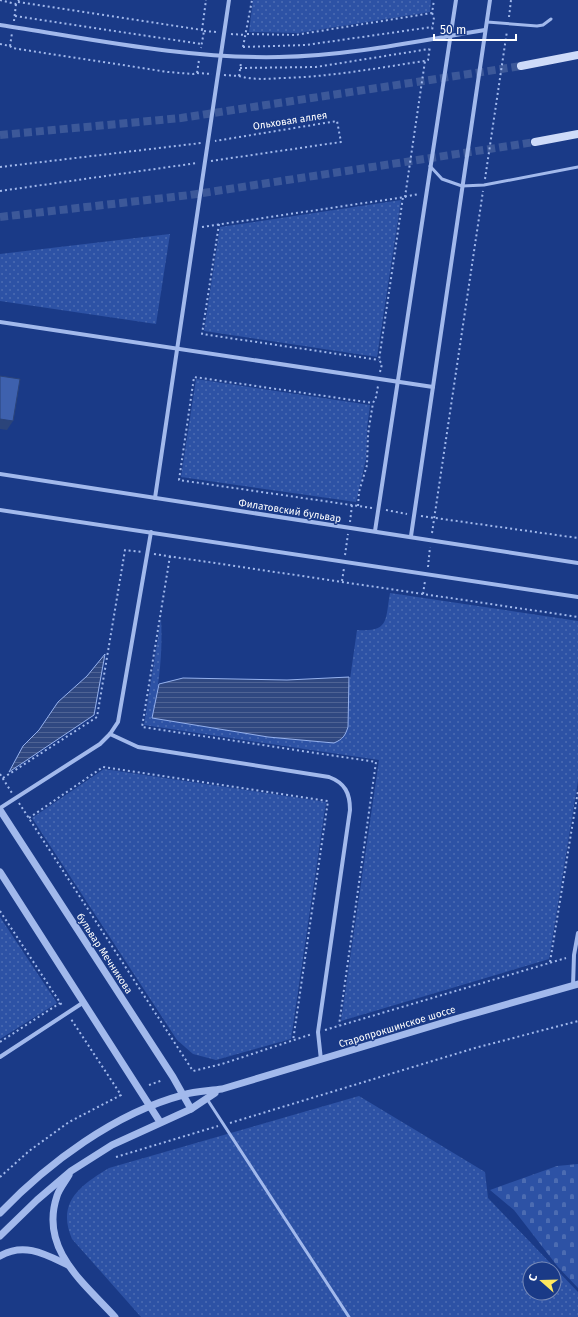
<svg xmlns="http://www.w3.org/2000/svg" width="578" height="1317" font-family="'Fira Sans',sans-serif">
  <defs>
    <pattern id="grass-dots" width="8" height="8" patternUnits="userSpaceOnUse"><rect width="8" height="8" fill="#2d52a5"/><path d="M2 2h.1M6 6h.1" fill="none" stroke="#4c6cb2" stroke-width="1.8" stroke-linecap="round"/></pattern>
    <pattern id="cemetery-stones" width="16" height="16" patternUnits="userSpaceOnUse"><rect width="16" height="16" fill="#2d52a5"/><path d="M2 7V4a2 2 0 0 1 4 0v3zM10 15v-3a2 2 0 0 1 4 0v3z" fill="#4c6cb2"/></pattern>
    <pattern id="water-rules" width="6" height="5" patternUnits="userSpaceOnUse"><rect width="6" height="5" fill="#304881"/><path d="M0 2.5h6" fill="none" stroke="#4f6394"/></pattern>
  </defs>
  <rect width="100%" height="100%" fill="#1a3a87"/>
  <!-- grass -->
  <g fill="url(#grass-dots)" fill-rule="evenodd">
    <path d="M253,0H431L430,12L298,33L249,32Z"/>
    <path d="M401,200L377,357L204,331L220,227Z"/>
    <path d="M170,234L156,324L0,301V254Z"/>
    <path d="M196,379L370,405L367,429L366,459L356,502L181,477Z"/>
    <path d="M390,593L578,621V781L549,959L341,1021L379,760L144,725L161,619C163,652 159,686 152,718L268,737L334,743L348,693L357,630C390,632 385,620 390,593Z"/>
    <path d="M104,769L326,802L291,1039L216,1060L193,1054L177,1040L32,818Z"/>
    <path d="M0,917L57,1003L0,1039Z"/>
    <path d="M359,1096L485,1172L488,1198L578,1292V1317H141L72,1239C56,1202 81,1185 109,1168ZM530,1269H554V1293H530Z"/>
  </g>
  <!-- cemetery -->
  <path fill="url(#cemetery-stones)" d="M578,1164V1288L558,1267L514,1210L490,1190L557,1166Z"/>
  <!-- water -->
  <g fill="url(#water-rules)" stroke="#95b1ee">
    <path d="M105,654L94,715L9,772L23,746L39,730L58,702L87,676Z"/>
    <path d="M349,677L348,727C345,736 343,739 334,743L268,737L152,718L159,684L183,678L287,680Z"/>
  </g>
  <g fill="none" stroke-linecap="round" stroke-linejoin="round">
    <!-- secondary-tunnel -->
    <g stroke="#3c5899" stroke-width="8" stroke-dasharray="8 4" stroke-linecap="butt">
      <path d="M0,135L181,118L521,66"/>
      <path d="M0,217L190,195L535,142"/>
    </g>
    <!-- path -->
    <g stroke="#a2b9ec" stroke-width="2" stroke-dasharray="2 3" stroke-linecap="butt">
      <path d="M0,0L16,4L19,0"/>
      <path d="M18,2L202,30L204,31L201,48"/>
      <path d="M432,13L434,17L432,31"/>
      <path d="M15,16L201,44"/>
      <path d="M509,17L511,0"/>
      <path d="M14,21L16,4"/>
      <path d="M202,30L206,0"/>
      <path d="M204,31L216,32"/>
      <path d="M231,34L245,35"/>
      <path d="M247,34L295,35L432,13L434,0"/>
      <path d="M0,44L10,46L12,33"/>
      <path d="M10,46L12,48L168,72L193,74L197,73L199,60"/>
      <path d="M243,47L306,45L432,27"/>
      <path d="M243,47L252,0"/>
      <path d="M240,68L316,67L429,49"/>
      <path d="M197,73L212,74"/>
      <path d="M224,75L239,76L241,63"/>
      <path d="M239,76C252,80 267,79 282,78C330,77 377,68 425,61L428,60L430,46"/>
      <path d="M211,161L341,142L337,121L215,141"/>
      <path d="M0,167L201,143"/>
      <path d="M485,179L507,31"/>
      <path d="M0,191L197,163"/>
      <path d="M219,224L202,334L379,360"/>
      <path d="M202,227L405,197L425,61"/>
      <path d="M380,372L382,364L379,360L403,197L419,194"/>
      <path d="M358,506L359,492L367,465L368,434L373,403L376,397L378,386"/>
      <path d="M372,508L179,480L194,377L373,403"/>
      <path d="M386,510L407,514"/>
      <path d="M421,516L578,538"/>
      <path d="M350,522L352,505"/>
      <path d="M432,533L483,191"/>
      <path d="M154,554L578,617"/>
      <path d="M345,555L348,534"/>
      <path d="M170,556L142,727L376,762L339,1025"/>
      <path d="M428,567L430,547"/>
      <path d="M342,581L344,568"/>
      <path d="M423,594L425,581"/>
      <path d="M0,774L12,793"/>
      <path d="M3,778L97,717L125,550L142,552"/>
      <path d="M19,803L193,1071L222,1064L312,1034"/>
      <path d="M29,818L103,767L328,801L293,1041"/>
      <path d="M0,911L63,1007"/>
      <path d="M550,962L578,791"/>
      <path d="M325,1030L566,958"/>
      <path d="M0,1042L60,1003"/>
      <path d="M149,1085L163,1080"/>
      <path d="M230,1123L475,1048L578,1021"/>
      <path d="M116,1157L218,1126"/>
      <path d="M0,1177L29,1151L69,1122L121,1095L71,1019"/>
    </g>
    <!-- service -->
    <g stroke="#a2b9ec" stroke-width="3">
      <path d="M487,22L537,26L543,25L551,19"/>
      <path d="M430,166L442,179L462,186L484,185L578,167"/>
      <path d="M207,1099L349,1317"/>
    </g>
    <!-- minor -->
    <g stroke="#a2b9ec" stroke-width="4">
      <path d="M0,25C92,39 185,59 279,57C348,56 418,41 485,30"/>
      <path d="M0,322L433,387"/>
      <path d="M0,474L578,563"/>
      <path d="M155,498L229,0"/>
      <path d="M0,510L578,597"/>
      <path d="M375,531L456,0"/>
      <path d="M411,536L490,0"/>
      <path d="M110,734L138,747L329,777C345,783 350,793 350,810L318,1032L321,1060"/>
      <path d="M0,808L100,744L110,734L118,722L151,532"/>
      <path d="M573,986L574,955L578,933"/>
      <path d="M0,1057L84,1002"/>
    </g>
    <!-- tertiary -->
    <g stroke="#a2b9ec" stroke-width="7">
      <path d="M0,810L173,1077L191,1109"/>
      <path d="M0,872L160,1122"/>
      <path d="M69,1175C65,1182 59,1189 57,1196C39,1249 84,1283 115,1317"/>
      <path d="M0,1213C48,1163 115,1113 183,1095C195,1091 209,1091 222,1089L462,1017L578,984"/>
      <path d="M0,1236L37,1200L71,1171L112,1145L191,1109L215,1093"/>
      <path d="M0,1256C24,1242 45,1254 68,1265"/>
    </g>
    <!-- secondary -->
    <g stroke="#cedbf9" stroke-width="8">
      <path d="M521,66L578,55"/>
      <path d="M535,142L578,134"/>
    </g>
  </g>
  <!-- shaded-wall -->
  <path fill="#2b447a" d="M0,419L13,421L7,430L0,429Z"/>
  <!-- building -->
  <path fill="#3e61ae" stroke="#2b447a" d="M0,376L20,379L13,421L0,419Z"/>
  <g text-anchor="middle" stroke-width="3" stroke-linejoin="round" paint-order="stroke">
    <!-- street labels -->
    <g font-size="10" fill="#fff" stroke="#1a3a87">
      <text transform="translate(290 120) rotate(-9)" y="4">Ольховая аллея</text>
      <text transform="translate(290 510) rotate(9)" y="4">Филатовский бульвар</text>
      <text transform="translate(105 953) rotate(57)" y="4">бульвар Мечникова</text>
      <text transform="translate(397 1026) rotate(-17)" y="4">Старопрокшинское шоссе</text>
    </g>
  </g>
  <!-- north arrow -->
  <g transform="translate(542 1281) rotate(290)"><circle r="19" fill="#1a3a87" stroke="#7689b7"/>
  <path d="M0-3L7 15L0 10L-7 15Z" fill="#fee75e"/>
  <text y="-6" font-size="11" font-weight="bold" text-anchor="middle" fill="#ffffff">С</text>
  </g>
  <!-- scale -->
  <path d="M434 34v6h82v-6" fill="none" stroke="#ffffff" stroke-width="2"/>
  <text x="440" y="34" font-size="12" fill="#ffffff" stroke="#1a3a87" stroke-width="3" paint-order="stroke">50 m</text>
</svg>
